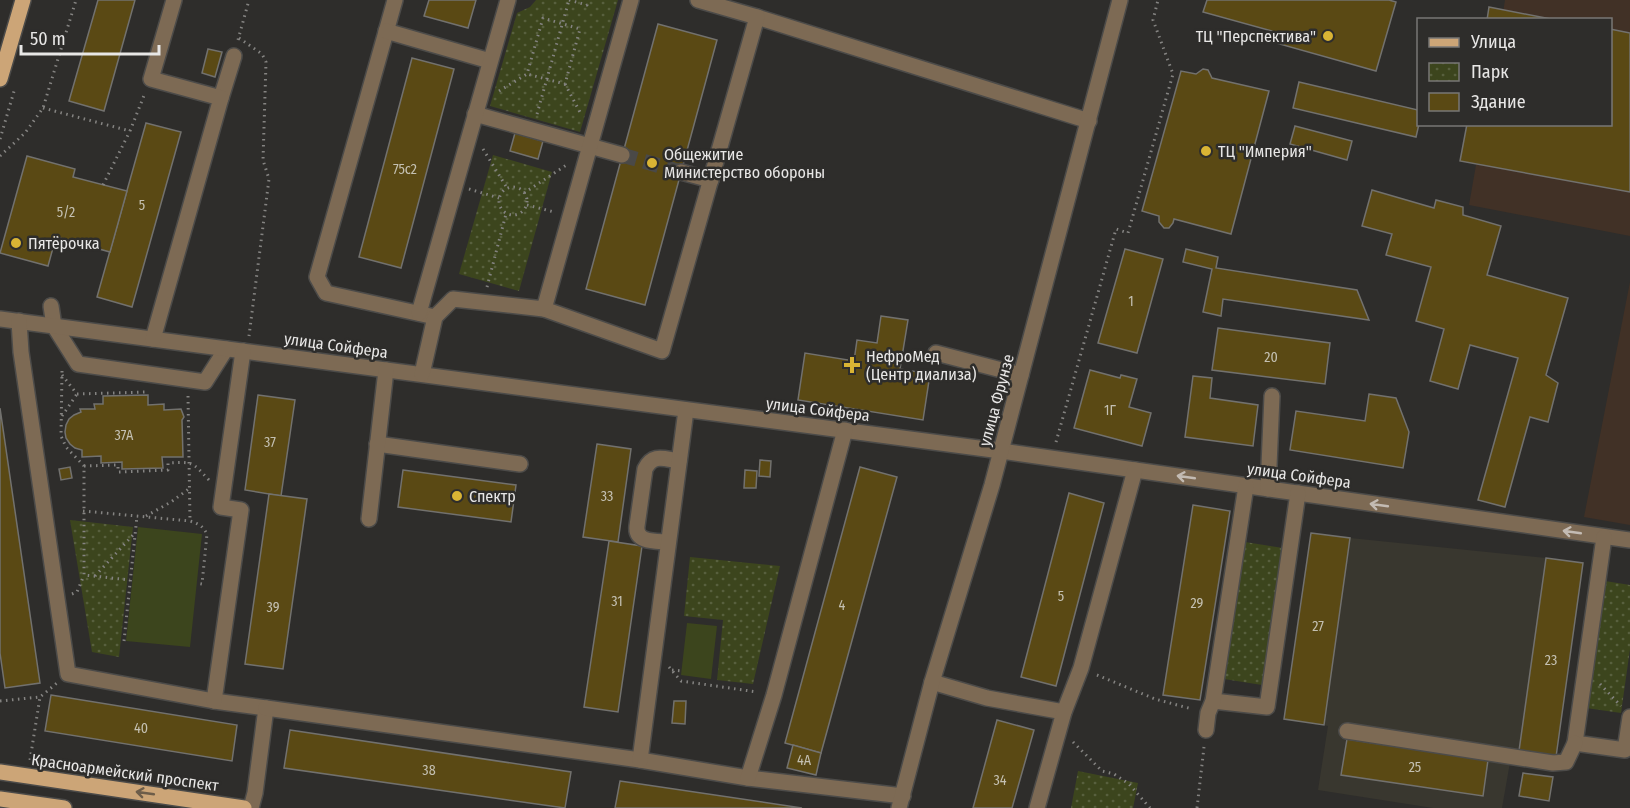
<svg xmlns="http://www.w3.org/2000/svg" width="1630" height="808" font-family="'Fira Sans Condensed',sans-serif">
  <defs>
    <pattern id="park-dots" width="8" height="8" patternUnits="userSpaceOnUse" patternTransform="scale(1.5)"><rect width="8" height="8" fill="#3c451d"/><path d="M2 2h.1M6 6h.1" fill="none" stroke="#58603e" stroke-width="1.8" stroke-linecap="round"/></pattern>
  </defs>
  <rect width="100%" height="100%" fill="#2e2d2b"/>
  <!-- commercial -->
  <g fill="#413126">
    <path d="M1505,0H1630V236L1469,205L1483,125L1610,124V20L1502,19Z"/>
    <path d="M1630,282V525L1584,517Z"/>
  </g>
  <!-- built -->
  <path fill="#39372f" d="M1350,538L1546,558L1519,751H1512L1502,808H1433L1318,790L1328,726L1324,725Z"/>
  <!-- park -->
  <g fill="url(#park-dots)">
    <path d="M536,0H618L580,132L490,106L517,13L530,7Z"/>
    <path d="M493,155L552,172L519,291L459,274Z"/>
    <path d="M70,520L133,527L119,657L92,652Z"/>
    <path d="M1245,542L1283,548L1262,685L1224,679Z"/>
    <path d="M690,557L780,566L753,684L717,680L723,620L684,616Z"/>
    <path d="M1605,581L1630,585V649L1621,713L1586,708Z"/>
    <path d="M1078,771L1138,783L1133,808H1071Z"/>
  </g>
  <!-- pitch -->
  <g fill="#3c451d">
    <path d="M138,527L202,534L190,647L126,641Z"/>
    <path d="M687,623L717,626L711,679L681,675Z"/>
  </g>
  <!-- building -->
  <g fill="#5a4914" stroke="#72716e" stroke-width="1.5">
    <path d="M98,0H135L104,111L69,101Z"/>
    <path d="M429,0H476L468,28L424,16Z"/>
    <path d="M1207,0H1389L1396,2L1376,71L1269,41L1272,31L1203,12Z"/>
    <path d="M1489,7L1556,20H1487Z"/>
    <path d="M658,24L717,40L645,305L586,289Z"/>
    <path d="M1610,29L1630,33V192L1460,161L1467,124H1610Z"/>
    <path d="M208,49L222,52L215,77L202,73Z"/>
    <path d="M412,58L454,69L401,268L359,257Z"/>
    <path d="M1203,69L1208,70L1212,78L1269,91L1231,234L1174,219L1173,223L1169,228H1164L1159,222V216L1142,211L1181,71L1196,74Z"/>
    <path d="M1299,82L1418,110L1419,124L1416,137L1293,108Z"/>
    <path d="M146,123L181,132L132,307L97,297Z"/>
    <path d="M1295,126L1352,141L1347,160L1290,144Z"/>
    <path d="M515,133L543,141L538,159L510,151Z"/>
    <path d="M27,156L75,169L73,177L127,191L110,252L56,237L48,266L0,253Z"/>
    <path d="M1372,190L1434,208L1436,200L1463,207V215L1501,226L1487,275L1568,298L1546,375L1558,383L1548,422L1530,417L1505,507L1478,500L1518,358L1470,345L1458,389L1430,381L1444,329L1416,321L1431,267L1386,255L1392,234L1362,226Z"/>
    <path d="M1125,249L1163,259L1137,353L1098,343Z"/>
    <path d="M1186,249L1218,257L1216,268L1357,290L1369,320L1223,299L1221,316L1203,312L1212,269L1183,262Z"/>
    <path d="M881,316L908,320L900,369L930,374L923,420L798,400L805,353L854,361L857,340L877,343Z"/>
    <path d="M1218,328L1330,343L1325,384L1212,370Z"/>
    <path d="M1090,370L1120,378L1121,375L1137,379L1129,407L1151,413L1142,446L1074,428Z"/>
    <path d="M1193,376L1212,378L1210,398L1258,405L1253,446L1185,437Z"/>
    <path d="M1369,394L1396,398L1409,432L1403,468L1290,450L1296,411L1365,421Z"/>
    <path d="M148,395V405L164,404V410L181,409L184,417L182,420L183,457H162L163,468L122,469V462L101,463V456L82,457V450L75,448L70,444L66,438L65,432L66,425L69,419L74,415L81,412L80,409H95L94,404H103V396Z"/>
    <path d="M258,395L295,400L281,496L245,490Z"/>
    <path d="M0,408L40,683L5,688L0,653Z"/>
    <path d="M597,444L631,449L618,542L583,537Z"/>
    <path d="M760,460L771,461L770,477L759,476Z"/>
    <path d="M70,467L72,478L61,480L59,469Z"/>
    <path d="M860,467L897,477L821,753L785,743Z"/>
    <path d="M403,470L516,485L511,522L398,507Z"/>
    <path d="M745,470L757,471L756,488H744Z"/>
    <path d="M1069,493L1104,503L1056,686L1021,677Z"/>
    <path d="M269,494L307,499L283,669L245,664Z"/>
    <path d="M1193,505L1230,511L1200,700L1163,695Z"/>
    <path d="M1311,533L1350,538L1324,725L1284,719Z"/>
    <path d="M609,541L642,546L618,712L584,707Z"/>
    <path d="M1546,558L1583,563L1556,757L1519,751Z"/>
    <path d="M51,695L237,725L232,761L45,731Z"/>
    <path d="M674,701H686L685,724L672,723Z"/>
    <path d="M997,720L1034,730L1027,755L1012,808H973Z"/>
    <path d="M290,730L571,772L565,808L284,768Z"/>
    <path d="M1347,739L1488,760L1483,796L1341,775Z"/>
    <path d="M793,745L821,753L816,775L787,768Z"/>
    <path d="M1523,773L1553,777L1549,801L1519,796Z"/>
    <path d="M620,781L802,808H615Z"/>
  </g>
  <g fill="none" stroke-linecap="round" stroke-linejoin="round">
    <!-- minor-tunnel -->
    <path stroke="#4a4947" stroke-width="15" stroke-dasharray="15 8" stroke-linecap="butt" d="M622,155L681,172"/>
    <defs>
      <g id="minor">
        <path d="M395,0L317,277L326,293L435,317"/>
        <path d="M757,17L1089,121"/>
        <path d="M386,31L490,61"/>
        <path d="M221,98L234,56"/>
        <path d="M475,114L622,155"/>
        <path d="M681,172L711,180"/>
        <path d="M51,306L54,326L78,364L205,382L226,349"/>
        <path d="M544,309L662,351L757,17L698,0"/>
        <path d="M419,313L508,0"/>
        <path d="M0,319L1001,451L1630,540"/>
        <path d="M19,321L21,352L68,674L214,701L266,708L255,793L251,808"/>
        <path d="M153,339L221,98L151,79L174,0"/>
        <path d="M936,353L1021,375"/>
        <path d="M422,374L435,317L453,299L544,309L631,0"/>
        <path d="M377,444L520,464"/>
        <path d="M1268,489L1272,396"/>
        <path d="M369,519L386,370"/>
        <path d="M1604,537L1575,743L1625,750L1630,717"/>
        <path d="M668,542C656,541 635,543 637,526L645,469C653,453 664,459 679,461"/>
        <path d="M932,682L987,698L1064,712"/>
        <path d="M214,701L241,510L221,507L243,351"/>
        <path d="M1213,701L1267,707L1298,493"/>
        <path d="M266,708L640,760L748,778L903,796"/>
        <path d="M1206,730L1208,713L1213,701L1246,486"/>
        <path d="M1347,731L1553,763L1566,762L1575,743"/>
        <path d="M640,760L686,410"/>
        <path d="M748,778L774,695L845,430"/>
        <path d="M899,808L932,682L992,485L1120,0"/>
        <path d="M1037,808L1064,712L1081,668L1135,470"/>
      </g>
      <g id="major">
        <path d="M0,79L23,0"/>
        <path d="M0,772L244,808"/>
        <path d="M0,799L64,808"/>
      </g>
    </defs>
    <!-- minor casing -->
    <use href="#minor" stroke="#4c4b49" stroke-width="18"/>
    <!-- major casing -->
    <use href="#major" stroke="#4c4b49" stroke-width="18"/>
    <!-- path -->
    <g stroke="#858482" stroke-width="3" stroke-dasharray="1.5 4.5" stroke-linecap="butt">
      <path d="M569,0L587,5L588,0"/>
      <path d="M239,38L262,54L266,62L263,160L269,179L249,336"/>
      <path d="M238,40L249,0"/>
      <path d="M565,84L581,114"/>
      <path d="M499,91L527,74L543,18L580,29L565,84L527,74"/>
      <path d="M43,108L130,131L145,93"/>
      <path d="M537,114L569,0"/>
      <path d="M0,139L15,88"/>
      <path d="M483,149L507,188"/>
      <path d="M0,156L25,133L43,108L76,0"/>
      <path d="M103,185L130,131"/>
      <circle cx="513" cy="201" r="14"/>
      <path d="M469,189L499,198"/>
      <path d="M524,193L568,164"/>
      <path d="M527,205L554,212"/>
      <path d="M487,287L506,214"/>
      <path d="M62,371L61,436L66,447L84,466V575L130,580"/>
      <path d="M62,375L77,394"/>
      <path d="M77,394L147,392"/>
      <path d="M188,396L190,521"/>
      <path d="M62,416L77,394"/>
      <path d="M1056,442L1116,229L1128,233L1173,74L1153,20L1158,0"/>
      <path d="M84,466L118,465V472L168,470V463C194,462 191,461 209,480"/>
      <path d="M83,511L190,521C199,524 203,526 207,534L202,584L197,583"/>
      <path d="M146,516L171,502L190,488"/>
      <path d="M95,576L134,534"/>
      <path d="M72,594L77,592L84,575"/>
      <path d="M124,641L137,516"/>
      <path d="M669,667L681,681L757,692"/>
      <path d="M672,670L682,671"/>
      <path d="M1097,675L1155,699L1192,709"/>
      <path d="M1600,684L1621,706"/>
      <path d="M0,701L40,697L57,683"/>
      <path d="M1073,742L1102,771L1114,774L1129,784L1150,808"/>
      <path d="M30,760L40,697"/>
      <path d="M1197,808L1204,747"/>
    </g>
    <!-- minor -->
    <use href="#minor" stroke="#7d6a54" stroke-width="15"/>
    <!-- major -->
    <use href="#major" stroke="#cca577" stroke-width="15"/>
  </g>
  <!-- one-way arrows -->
  <defs><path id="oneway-shaft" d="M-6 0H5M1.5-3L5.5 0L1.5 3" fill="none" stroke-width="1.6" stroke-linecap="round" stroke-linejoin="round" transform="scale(1.5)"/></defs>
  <g stroke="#c3bbb3">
    <use href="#oneway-shaft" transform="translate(1186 477) rotate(-172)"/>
    <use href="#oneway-shaft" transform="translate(1379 505) rotate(-172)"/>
    <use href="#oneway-shaft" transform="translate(1572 532) rotate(-172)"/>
  </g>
  <use stroke="#6d5d49" href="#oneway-shaft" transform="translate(145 793) rotate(-172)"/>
  <!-- markers -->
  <g fill="#d9b434" stroke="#2e2d2b" stroke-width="2">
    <circle cx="1328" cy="36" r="6"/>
    <circle cx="1206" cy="151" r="6"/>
    <circle cx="652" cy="163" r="6"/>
    <circle cx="16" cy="243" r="6"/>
    <path d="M849 356h6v6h6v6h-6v6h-6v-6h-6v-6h6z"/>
    <circle cx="457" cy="496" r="6"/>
  </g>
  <g text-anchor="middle" stroke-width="5" stroke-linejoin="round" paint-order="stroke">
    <!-- number labels -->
    <g font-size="14" fill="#c4c0b2">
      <text x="405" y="174">75с2</text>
      <text x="142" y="210">5</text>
      <text x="66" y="217">5/2</text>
      <text x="1131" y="306">1</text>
      <text x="1271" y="362">20</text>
      <text x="1110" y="415">1Г</text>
      <text x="124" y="440">37А</text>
      <text x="270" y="447">37</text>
      <text x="607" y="501">33</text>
      <text x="1061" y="601">5</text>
      <text x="617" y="606">31</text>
      <text x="1197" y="608">29</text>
      <text x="842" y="610">4</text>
      <text x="273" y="612">39</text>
      <text x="1318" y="631">27</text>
      <text x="1551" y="665">23</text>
      <text x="141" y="733">40</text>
      <text x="804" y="765">4А</text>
      <text x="1415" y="772">25</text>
      <text x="429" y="775">38</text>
      <text x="1000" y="785">34</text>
    </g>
    <!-- poi labels -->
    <g font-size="16" fill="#e8e7e6" stroke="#2e2d2b" text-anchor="start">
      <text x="1316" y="42" text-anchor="end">ТЦ "Перспектива"</text>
      <text x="1218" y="157">ТЦ "Империя"</text>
      <text x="664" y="160">Общежитие<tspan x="664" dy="18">Министерство обороны</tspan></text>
      <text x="28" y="249">Пятёрочка</text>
      <text x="866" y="362">НефроМед<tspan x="866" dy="18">(Центр диализа)</tspan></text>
      <text x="469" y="502">Спектр</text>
    </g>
    <!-- street labels -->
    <g font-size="16" fill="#e8e7e6" stroke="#2e2d2b">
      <text transform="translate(336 345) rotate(8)" y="6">улица Сойфера</text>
      <text transform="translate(996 400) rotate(-75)" y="6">улица Фрунзе</text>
      <text transform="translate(818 409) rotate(7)" y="6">улица Сойфера</text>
      <text transform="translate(1299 475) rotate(8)" y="6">улица Сойфера</text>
      <text transform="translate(125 772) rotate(8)" y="6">Красноармейский проспект</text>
    </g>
  </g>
  <!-- legend -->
  <rect x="1417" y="18" width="195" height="108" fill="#2e2d2b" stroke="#787776" stroke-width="1.5"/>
  <rect x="1429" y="38" width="30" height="9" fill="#cca577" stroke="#787776" stroke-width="1.5"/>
  <text x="1471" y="48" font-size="18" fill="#e8e7e6">Улица</text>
  <rect x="1429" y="63" width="30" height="18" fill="url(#park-dots)" stroke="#787776" stroke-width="1.5"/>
  <text x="1471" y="78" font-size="18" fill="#e8e7e6">Парк</text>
  <rect x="1429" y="93" width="30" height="18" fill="#5a4914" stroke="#787776" stroke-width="1.5"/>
  <text x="1471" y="108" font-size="18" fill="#e8e7e6">Здание</text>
  <!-- scale -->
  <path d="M21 45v9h138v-9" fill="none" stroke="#e8e7e6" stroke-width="3"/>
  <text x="30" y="45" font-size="18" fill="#e8e7e6" stroke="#2e2d2b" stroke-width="4.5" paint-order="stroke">50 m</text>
</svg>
